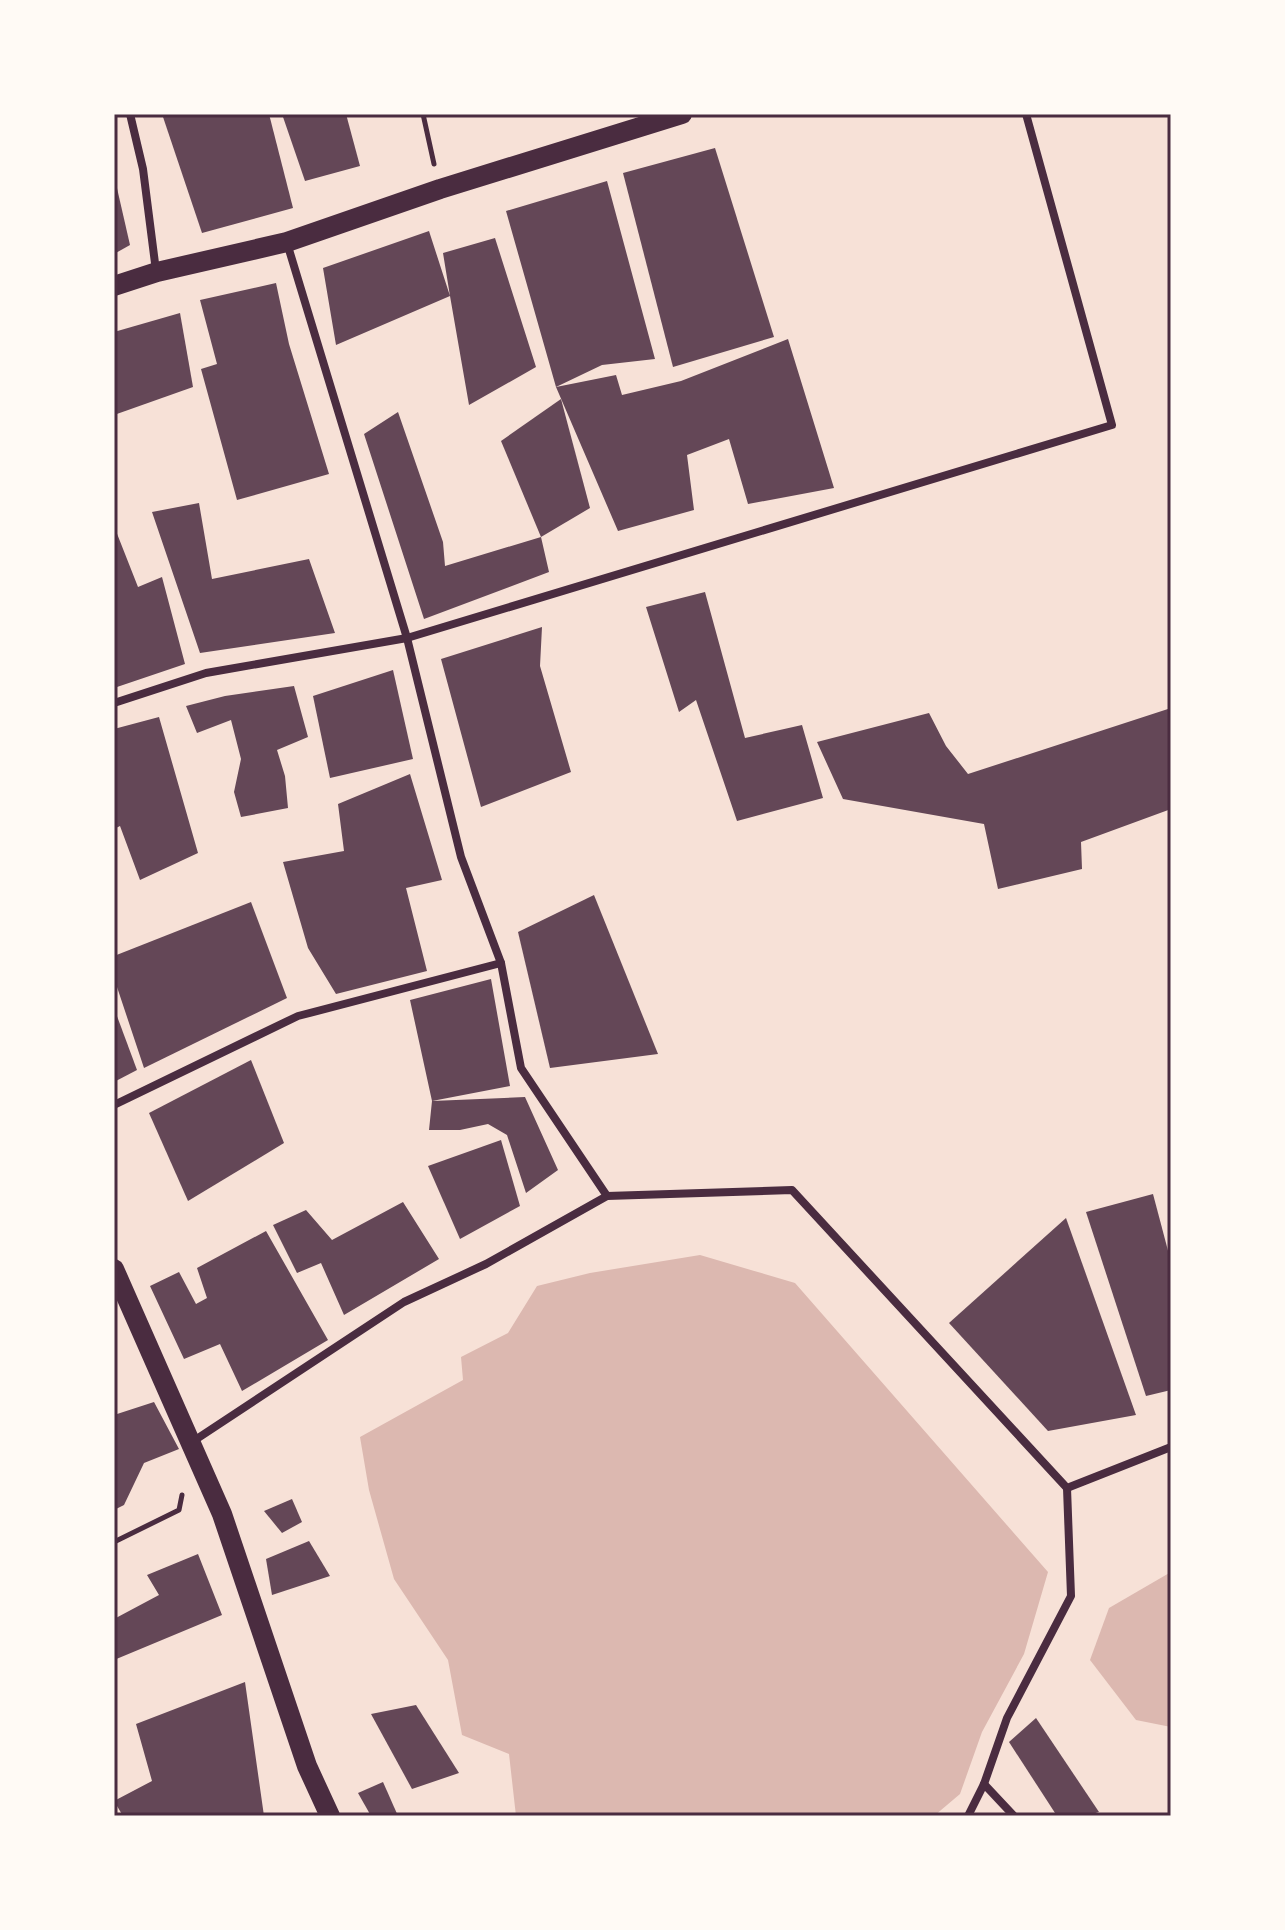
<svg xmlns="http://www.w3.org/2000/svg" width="1285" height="1930" font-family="Mulish,sans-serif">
  <rect width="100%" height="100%" fill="#f7e1d7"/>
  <!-- water -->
  <g fill="#dcb8b0">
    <path d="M700,1255L795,1283L1048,1572L1024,1654L982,1732L960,1794L934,1816H516L509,1754L462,1735L448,1660L394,1579L369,1490L360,1437L463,1380L461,1357L508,1333L537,1286L590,1273Z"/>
    <path d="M1171,1572V1727L1136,1720L1090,1660L1109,1608Z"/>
  </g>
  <!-- building -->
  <g fill="#644757">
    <path d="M162,114H269L293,208L202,233Z"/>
    <path d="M282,114H346L360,166L305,181Z"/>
    <path d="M715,148L774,337L673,367L623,173Z"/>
    <path d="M114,175L130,245L114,254Z"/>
    <path d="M607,181L655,359L602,365L556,387L506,211Z"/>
    <path d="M429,231L450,296L443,253L495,238L536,367L469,405L450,296L336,345L323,268Z"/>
    <path d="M276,283L289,344L329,474L237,500L201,369L217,364L200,300Z"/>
    <path d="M180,313L193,387L114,415V332Z"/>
    <path d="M788,339L834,488L748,504L729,439L687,455L694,510L618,531L556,387L616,375L622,395L681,381Z"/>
    <path d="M561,399L590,508L541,537L501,441Z"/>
    <path d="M398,412L443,542L445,566L541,537L549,572L424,619L364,434Z"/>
    <path d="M199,503L212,579L309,559L335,633L200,653L152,512Z"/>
    <path d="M114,526L138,587L162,577L185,664L117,687L114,678Z"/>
    <path d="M705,592L745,738L802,725L823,798L737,821L696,700L679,712L646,607Z"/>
    <path d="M542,627L540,666L571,772L481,807L441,659Z"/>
    <path d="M393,670L413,759L330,778L313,696Z"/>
    <path d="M294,686L308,737L277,750L285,776L288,808L241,817L234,792L241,759L231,720L197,733L186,706L225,696Z"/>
    <path d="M1171,708V809L1081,842L1082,869L998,889L984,824L843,799L817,742L929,713L946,746L968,774Z"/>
    <path d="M159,717L198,853L140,880L120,826L114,829V729Z"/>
    <path d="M410,774L442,880L406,888L427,971L336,994L308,948L283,862L344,851L338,804Z"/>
    <path d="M594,895L658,1054L550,1068L518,932Z"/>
    <path d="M251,902L287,998L144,1068L114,978V956Z"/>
    <path d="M491,979L510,1086L432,1101L525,1097L558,1170L526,1193L507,1135L488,1124L460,1130H429L432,1101L410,1000Z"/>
    <path d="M114,1008L137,1070L114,1082Z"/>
    <path d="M251,1060L284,1143L188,1201L149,1113Z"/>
    <path d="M501,1140L520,1206L460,1239L428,1166Z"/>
    <path d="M1153,1194L1171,1262V1390L1146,1396L1086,1212Z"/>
    <path d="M403,1202L439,1259L344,1315L321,1263L297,1273L273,1225L306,1210L332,1240Z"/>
    <path d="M1066,1218L1136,1415L1048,1431L949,1323Z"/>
    <path d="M266,1231L328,1340L242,1391L220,1344L184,1359L150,1286L179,1272L196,1304L207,1298L197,1268Z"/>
    <path d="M154,1402L179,1449L144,1463L124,1505L114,1510V1415Z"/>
    <path d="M292,1499L302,1522L282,1533L264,1511Z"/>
    <path d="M309,1541L330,1576L272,1595L266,1559Z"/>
    <path d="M198,1554L222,1615L114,1660V1619L159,1595L147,1575Z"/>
    <path d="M245,1682L264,1816H123L114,1801L152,1781L136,1724Z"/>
    <path d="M416,1705L459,1773L412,1789L371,1714Z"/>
    <path d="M1036,1718L1099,1812L1085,1816H1057L1009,1742Z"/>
    <path d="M383,1782L398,1816H371L358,1793Z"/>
  </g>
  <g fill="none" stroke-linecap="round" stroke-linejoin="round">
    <!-- path -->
    <g stroke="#4a2c40" stroke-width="5">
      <path d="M423,114L434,164"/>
      <path d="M114,1542L179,1510L182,1495"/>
    </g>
    <!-- minor -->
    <g stroke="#4a2c40" stroke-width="8">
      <path d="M130,114L143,169L156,271"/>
      <path d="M287,243L407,638L461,857L501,963L521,1068L607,1196L792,1190L1067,1488L1171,1447"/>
      <path d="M114,703L206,673L407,638L1112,425L1026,114"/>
      <path d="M114,1105L298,1016L501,963"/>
      <path d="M192,1442L404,1302L486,1264L607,1196"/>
      <path d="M984,1784L1014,1816"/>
      <path d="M968,1816L984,1784L1007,1718L1071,1596L1067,1488"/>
    </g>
    <!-- primary -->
    <g stroke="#4a2c40" stroke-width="20">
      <path d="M114,286L157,272L287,242L440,189L682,114"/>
      <path d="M114,1269L222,1514L307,1766L330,1816"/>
    </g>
  </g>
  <!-- border -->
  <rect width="1285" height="1930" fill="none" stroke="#fffaf5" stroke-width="232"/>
  <rect x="116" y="116" width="1053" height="1698" fill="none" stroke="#4a2c40" stroke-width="3"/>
</svg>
